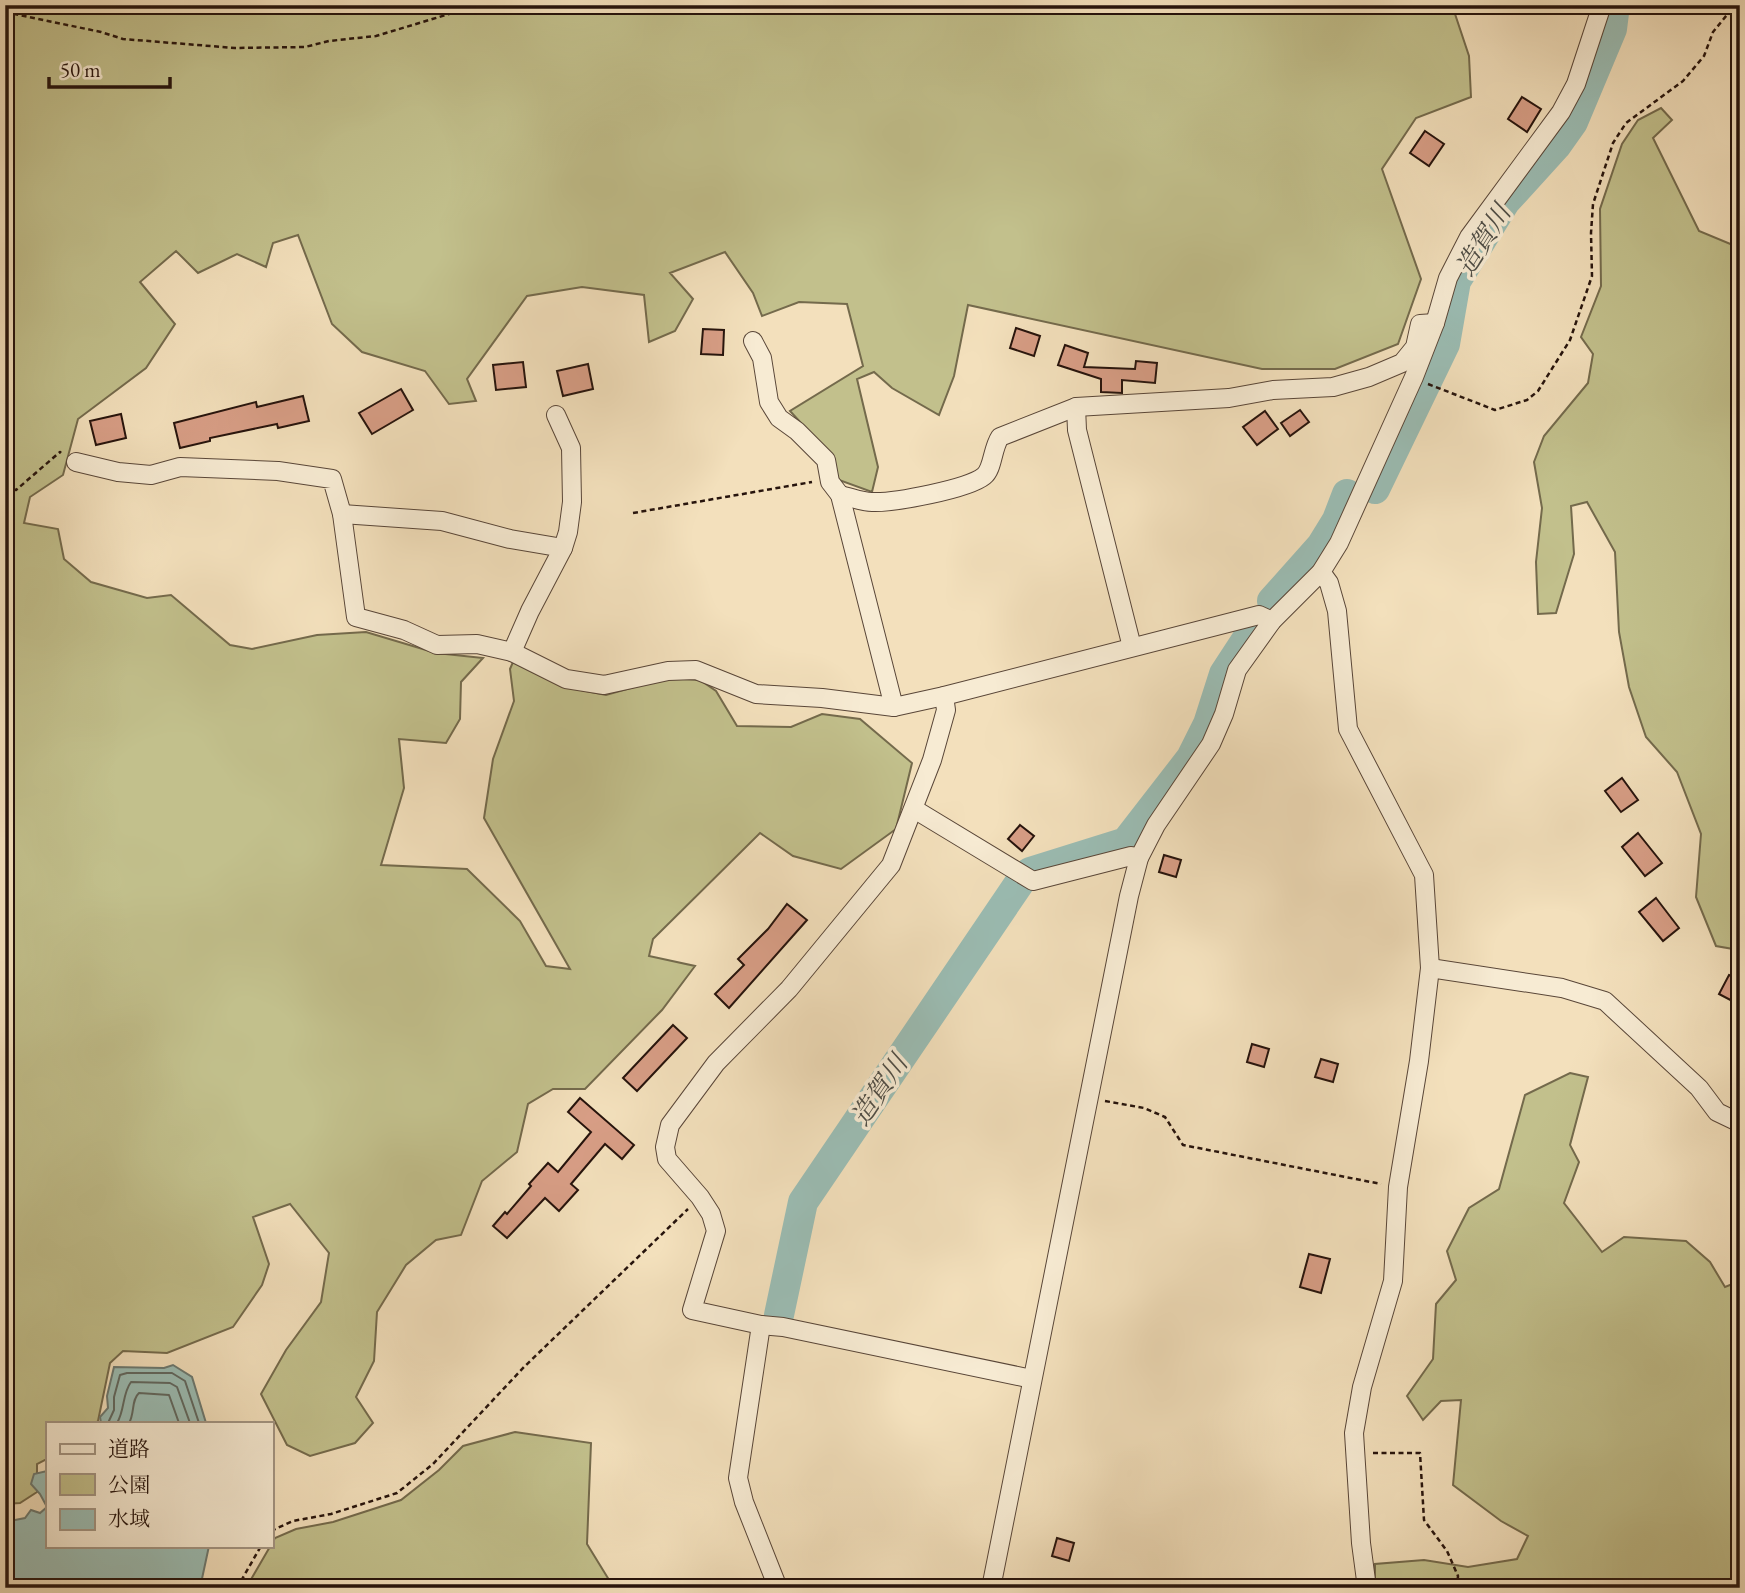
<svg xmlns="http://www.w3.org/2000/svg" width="1745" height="1593" font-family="'EB Garamond','Noto Serif JP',serif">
  <rect width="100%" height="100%" fill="#f3e0bc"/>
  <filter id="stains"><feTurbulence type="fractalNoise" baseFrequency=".00286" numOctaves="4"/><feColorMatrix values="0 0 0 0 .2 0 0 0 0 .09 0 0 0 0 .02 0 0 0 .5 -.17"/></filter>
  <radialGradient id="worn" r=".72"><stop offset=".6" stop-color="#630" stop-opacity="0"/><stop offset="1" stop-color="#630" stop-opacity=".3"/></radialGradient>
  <!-- green -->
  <g fill="#c2c08c" stroke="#746a4c" stroke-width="2">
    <path d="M5,5H1452L1469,56L1471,97L1416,118L1382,169L1421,279L1398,344L1335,369H1262L968,305L954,376L939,415L892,388L874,372L857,379L878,467L872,492L839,480L826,450L790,411L863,366L847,304L799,302L762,316L753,293L725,252L670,273L693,299L675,331L649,342L644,295L582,287L527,296L467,379L476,401L449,404L425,371L362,352L332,324L298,235L273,243L266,267L237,254L198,273L176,251L140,282L175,324L146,368L78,419L63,475L30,497L24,523L58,529L64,559L91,582L147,598L171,595L230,645L252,649L317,635L366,632L436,653L483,658L461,682L460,719L446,743L399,739L404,788L381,865L467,869L520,921L546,966L570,969L484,818L493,759L514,701L510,669L513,662L581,690L606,695L666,678L700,680L716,691L737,726L791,727L822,714L860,719L912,763L896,829L841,869L793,856L760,833L653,939L649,956L695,966L662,1010L585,1089H553L528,1104L517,1152L482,1181L461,1235L436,1240L406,1265L377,1312L374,1361L356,1397L373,1423L355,1443L310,1456L287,1445L261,1394L286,1350L321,1302L329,1253L290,1204L253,1217L269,1264L262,1285L233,1327L167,1353L123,1351L110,1363L98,1421L96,1423H47V1459L37,1464V1492L20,1503L5,1504Z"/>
    <path d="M1661,108L1672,120L1653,138L1699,231L1740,248L1739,950L1716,946L1696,897L1701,834L1677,772L1646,737L1629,687L1619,632L1615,552L1587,502L1571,506L1574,554L1556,613L1538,614L1536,562L1542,508L1534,462L1544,436L1588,383L1593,354L1581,337L1601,286L1600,209L1622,144L1638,120Z"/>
    <path d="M1570,1073L1588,1077L1570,1145L1579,1162L1564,1203L1602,1252L1624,1237L1686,1241L1710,1262L1725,1287L1740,1281V1588H1375V1564L1424,1560L1468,1567L1517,1559L1528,1536L1501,1521L1453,1485L1461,1400L1441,1401L1423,1420L1407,1396L1433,1359L1436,1304L1456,1280L1447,1251L1469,1208L1499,1189L1525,1095Z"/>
    <path d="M515,1432L591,1443L587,1544L614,1588H246L275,1538L296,1529L333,1522L401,1500L439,1470L463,1446Z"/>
  </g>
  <!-- water -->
  <g fill="#9bbdb4" stroke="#6c7971" stroke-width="2">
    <path d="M173,1365L192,1377L206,1423H101L100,1417L108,1408L107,1396L114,1367L164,1368Z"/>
    <path d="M47,1471V1546H209L200,1588H5V1518L10,1521L25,1518L31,1510L40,1513L47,1507L40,1494L31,1484L34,1474Z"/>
  </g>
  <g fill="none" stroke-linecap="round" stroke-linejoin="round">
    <!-- shore -->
    <g stroke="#606860" stroke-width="2">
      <path d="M108,1423L114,1410V1397L120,1375L127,1373H172L185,1381L199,1423"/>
      <path d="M117,1423C125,1410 122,1394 131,1382L170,1383L177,1387L190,1423"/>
      <path d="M129,1423C135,1413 131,1400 139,1393L169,1395L179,1423"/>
    </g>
    <!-- river -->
    <g stroke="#9bbdb4" stroke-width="30">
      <path d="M1375,489L1445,344L1456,281L1505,202L1556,146L1573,122L1612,29L1615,5"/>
      <path d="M1272,601L1321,546L1337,520L1347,494"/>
      <path d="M1030,872L1126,842L1191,758L1208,724L1224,674L1256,625"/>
      <path d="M779,1315L803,1202L1020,882"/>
    </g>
  </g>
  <!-- building -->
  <g fill="#d89e86" stroke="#26130c" stroke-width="2">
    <path d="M1522,97L1541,109L1527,132L1508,119Z"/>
    <path d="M1425,131L1444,144L1429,166L1410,153Z"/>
    <path d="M1016,328L1040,336L1034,356L1010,348Z"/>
    <path d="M703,329L724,330L723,355L701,354Z"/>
    <path d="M1065,345L1088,353L1084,367L1135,369L1136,361L1157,363L1155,383L1122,380V393L1101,392V379L1058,365Z"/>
    <path d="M523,362L526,387L496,390L493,365Z"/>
    <path d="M588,364L593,389L563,396L557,371Z"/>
    <path d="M401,389L413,410L372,434L359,413Z"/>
    <path d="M303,396L309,421L278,428L277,424L210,438V441L180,448L174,423L256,402L257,407Z"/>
    <path d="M1300,410L1309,422L1290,436L1281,423Z"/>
    <path d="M1265,411L1278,429L1257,445L1243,427Z"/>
    <path d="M121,414L126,438L96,445L90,421Z"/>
    <path d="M1622,778L1638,800L1621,812L1605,791Z"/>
    <path d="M1020,825L1034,836L1022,851L1008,839Z"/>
    <path d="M1638,833L1662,863L1645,876L1622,847Z"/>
    <path d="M1164,855L1181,860L1176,877L1159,872Z"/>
    <path d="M1656,898L1679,928L1663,941L1639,912Z"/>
    <path d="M787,904L807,920L729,1008L715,994L744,965L738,959L768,929Z"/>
    <path d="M1729,975L1740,980V1005L1719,994Z"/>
    <path d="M673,1025L687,1038L637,1091L623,1078Z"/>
    <path d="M1252,1044L1269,1049L1264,1067L1247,1062Z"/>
    <path d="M1321,1059L1338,1064L1333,1082L1315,1077Z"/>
    <path d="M580,1098L634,1145L622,1159L605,1144L571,1184L578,1190L559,1211L545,1198L507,1238L493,1226L505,1212L507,1214L531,1186L529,1184L548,1163L558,1172L591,1132L568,1112Z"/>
    <path d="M1309,1254L1330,1259L1321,1293L1300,1287Z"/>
    <path d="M1057,1538L1074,1543L1069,1561L1052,1556Z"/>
  </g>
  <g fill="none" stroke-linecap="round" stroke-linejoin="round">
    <defs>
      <g id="minor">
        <path d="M753,341L762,358L769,402L779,418L797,431L826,460L830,482L840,495L894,707"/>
        <path d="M1076,407L1077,430L1132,647"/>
        <path d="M76,462L118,472L151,475L180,467L278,471L332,479L342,514L356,617L404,630L437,645L477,644L512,652L566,679L604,685L668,671L696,670L756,694L822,698L894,707L944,696L1259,615L1272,621"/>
        <path d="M840,495C850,497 862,502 872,502C894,503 968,489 984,476C993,469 992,449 1000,437L1076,407L1229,398L1273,390L1333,387L1369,377L1402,363L1415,347L1420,324L1435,323"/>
        <path d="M342,514L442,521L510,539L563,548"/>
        <path d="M1321,572L1329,583L1337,611L1348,729L1424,875L1430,968L1419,1061L1398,1187L1393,1281L1362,1387L1354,1433L1361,1543L1367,1588"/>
        <path d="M512,652L530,611L563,548L568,532L572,502L571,448L556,415"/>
        <path d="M944,696L946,710L932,760L891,865L789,989L716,1063L670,1125L665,1147L667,1159L700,1197L711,1214L716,1231L692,1310L761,1325L783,1327L1032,1379"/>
        <path d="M914,809L1033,881L1131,856L1139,858"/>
        <path d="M1430,968L1562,988L1605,1001L1699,1088L1717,1112L1740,1123"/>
        <path d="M761,1325L738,1478L744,1502L778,1588"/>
        <path d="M991,1588L1129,896L1139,858L1156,825L1211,744L1224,714L1237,670L1272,621L1321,572L1339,543L1414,377L1435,323L1448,278L1469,237L1561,112L1576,84L1602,5"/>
      </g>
    </defs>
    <!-- minor casing -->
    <use href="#minor" stroke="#594638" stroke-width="20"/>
    <!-- path -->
    <g stroke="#26130c" stroke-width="2.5" stroke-dasharray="5 3.5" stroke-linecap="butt">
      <path d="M5,12L101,32L123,39L235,48L305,47L329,41L376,36L479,5"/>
      <path d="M1428,384L1495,410L1527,400L1538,391L1570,340L1592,276L1591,233L1593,204L1613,143L1626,123L1683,81L1704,56L1713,32L1735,5"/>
      <path d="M5,487L16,490L60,452L61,453"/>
      <path d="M633,513L812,482"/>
      <path d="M1105,1101L1144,1108L1165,1117L1183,1145L1381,1184"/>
      <path d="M1373,1453H1420L1424,1520L1447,1551L1458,1576L1457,1588"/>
      <path d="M271,1531L293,1521L331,1514L397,1493L433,1464L524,1367L688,1209"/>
      <path d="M237,1588L261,1546"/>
    </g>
    <!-- minor -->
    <use href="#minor" stroke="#f7ebd3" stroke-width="18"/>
  </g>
  <g text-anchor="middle" stroke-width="7" stroke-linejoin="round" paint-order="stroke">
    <!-- water labels -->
    <g font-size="26" font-style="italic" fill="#4f4e47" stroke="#f7ebd3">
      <text transform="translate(1483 240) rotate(-58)" y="9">造賀川</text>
      <text transform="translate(879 1090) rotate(-56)" y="9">造賀川</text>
    </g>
  </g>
  <!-- margin -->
  <rect width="1745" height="1593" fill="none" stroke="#f3e0bc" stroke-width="28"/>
  <rect x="7" y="7" width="1731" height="1579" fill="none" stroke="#26130c" stroke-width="3.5"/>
  <rect x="14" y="14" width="1717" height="1565" fill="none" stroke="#26130c" stroke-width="2"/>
  <!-- legend -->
  <rect x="46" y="1422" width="228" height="126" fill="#f7ebd3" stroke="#a39583" stroke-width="2"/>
  <rect x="60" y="1444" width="35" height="10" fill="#f7ebd3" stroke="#a39583" stroke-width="2"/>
  <text x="108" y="1456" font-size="21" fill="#26130c">道路</text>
  <rect x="60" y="1474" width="35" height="21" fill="#c2c08c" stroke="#a39583" stroke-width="2"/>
  <text x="108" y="1492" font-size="21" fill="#26130c">公園</text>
  <rect x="60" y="1509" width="35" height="21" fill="#9bbdb4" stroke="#a39583" stroke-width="2"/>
  <text x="108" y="1526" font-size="21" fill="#26130c">水域</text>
  <!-- scale -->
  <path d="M49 77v10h121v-10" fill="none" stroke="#26130c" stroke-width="3.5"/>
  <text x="60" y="77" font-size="21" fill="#26130c" stroke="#f7ebd3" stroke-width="5" paint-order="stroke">50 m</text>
  <rect width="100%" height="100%" filter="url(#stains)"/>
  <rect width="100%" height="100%" fill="url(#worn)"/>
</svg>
